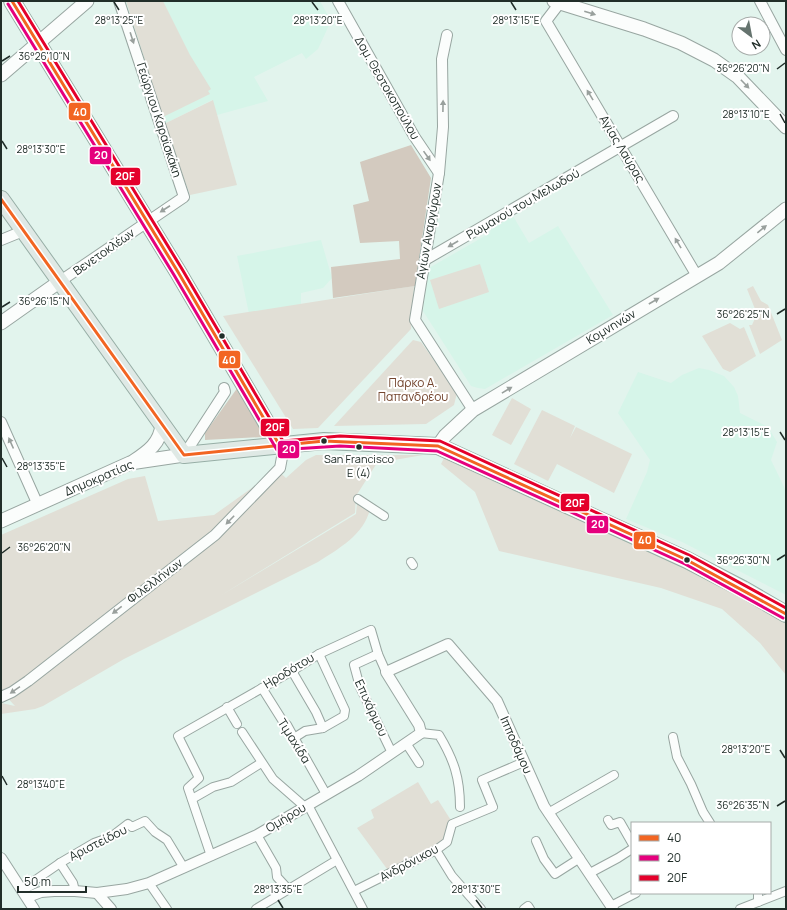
<svg xmlns="http://www.w3.org/2000/svg" width="787" height="910" font-family="Manrope,sans-serif">
  <rect width="100%" height="100%" fill="#e2f4ed"/>
  <!-- built -->
  <g fill="#d6f5e9">
    <path d="M124,1H320L331,21L318,49L306,59L302,53L254,77L268,101L217,115L212,100L164,124Z"/>
    <path d="M513,216L529,243L558,226L613,315L485,389L478,388L471,386L423,311L429,268L490,233L491,228Z"/>
    <path d="M321,240L332,278L323,288L301,293V305L249,314L237,256Z"/>
    <path d="M699,368L709,370L724,376L734,387L738,396L740,413L768,427L777,442L771,460L786,491V595L682,542L626,519L647,472L650,460L618,413L638,372L671,383L682,375Z"/>
  </g>
  <!-- green -->
  <g fill="#e1dfd6">
    <path d="M126,1H163L190,55L211,89L208,91L210,94L163,117Z"/>
    <path d="M213,100L237,185L190,195L164,124Z"/>
    <path d="M480,264L489,292L439,309L430,280Z"/>
    <path d="M414,286L411,329L318,428L293,429L223,316Z"/>
    <path d="M753,286L761,301L768,305L782,340L760,354L749,325H752L757,314L747,289Z"/>
    <path d="M730,323L740,329L744,327L756,356L730,372L723,369L702,336Z"/>
    <path d="M413,340L421,342L457,393L454,405L426,424L334,426Z"/>
    <path d="M512,398L531,409L511,445L492,435Z"/>
    <path d="M542,410L575,426L570,438L576,427L632,454L614,493L557,464L548,481L514,464Z"/>
    <path d="M316,455H423L377,463L356,496L355,513L220,596L356,514L357,503L370,509C364,535 338,549 318,562L124,659L43,706L35,709L1,714V703L15,706L1,691V535L128,479L145,476L158,521L214,515L277,470L286,478L306,460Z"/>
    <path d="M444,458L655,552L740,594L786,623V675L760,643L722,609L661,588L499,551L475,492L441,464Z"/>
    <path d="M418,782L431,804L438,800L452,822L446,841L390,873L357,828L374,818L371,810Z"/>
  </g>
  <!-- forest -->
  <g fill="#d3cabf">
    <path d="M411,145L431,178L415,286L333,298L331,267L400,259L399,241L360,243L353,205L369,201L360,162Z"/>
    <path d="M238,387L261,425L263,437L205,440V433Z"/>
  </g>
  <g fill="none" stroke-linecap="round" stroke-linejoin="round">
    <defs>
      <g id="pedestrian">
        <path d="M358,499L384,516"/>
        <path d="M411,562L413,565"/>
        <path d="M378,654L354,665L360,687L392,753"/>
        <path d="M292,671L316,712L323,728"/>
        <path d="M262,688L284,723L287,725L292,734L326,794"/>
        <path d="M227,707L237,724"/>
        <path d="M242,732L273,779L305,807"/>
        <path d="M421,733L439,735C454,760 460,778 460,807"/>
        <path d="M673,737L677,757L691,784L703,812L710,823"/>
        <path d="M294,738L305,731L323,728L344,716L345,710L319,654"/>
        <path d="M406,743L419,763"/>
        <path d="M192,799L213,787L231,782L261,763"/>
        <path d="M308,805L363,909"/>
        <path d="M548,813L614,775"/>
        <path d="M608,820L611,825L620,822L632,843"/>
        <path d="M257,835L276,868L277,877L288,889"/>
        <path d="M536,841L544,859L555,874L580,858"/>
        <path d="M436,850L452,876L481,909"/>
        <path d="M211,856L188,788L199,778L178,736L292,671L319,654L371,630L378,654L386,672"/>
        <path d="M60,863L73,883L75,891"/>
        <path d="M590,873L618,858L632,849"/>
        <path d="M149,883L167,909"/>
        <path d="M23,890L34,884V881L60,863L94,843L111,837L128,824L132,827L145,821L155,832L167,840L184,868"/>
        <path d="M354,891L436,850L447,842L452,824L493,807L482,780L524,762"/>
        <path d="M758,893V902"/>
        <path d="M611,906L636,893"/>
        <path d="M256,909L337,860"/>
        <path d="M524,909L528,906L530,909"/>
        <path d="M740,909L786,891"/>
      </g>
      <g id="minor">
        <path d="M338,1L414,136L439,173"/>
        <path d="M564,1L559,4L546,21L697,276"/>
        <path d="M760,1L786,50"/>
        <path d="M447,35L442,59L443,127L439,173L415,320L473,410"/>
        <path d="M1,240L23,231"/>
        <path d="M425,260L673,116"/>
        <path d="M59,282L184,197L119,1"/>
        <path d="M1,422L38,505"/>
        <path d="M184,455L225,392L224,388"/>
        <path d="M1,697L12,692L28,681L215,535L280,468L283,452L280,446"/>
        <path d="M1,858L34,909"/>
        <path d="M97,893L111,909"/>
        <path d="M28,897L41,892L54,891H75L97,893L127,889L149,883L257,835L358,776L421,733L419,725L386,672L448,644L497,701L544,806L613,909"/>
      </g>
      <g id="tertiary">
        <path d="M554,1L644,29L681,43L714,60L738,77L786,127"/>
        <path d="M1,75L87,1"/>
        <path d="M1,323L59,282"/>
        <path d="M438,446L445,436L473,410L719,263L786,209"/>
        <path d="M134,461C149,451 160,443 162,425"/>
        <path d="M1,521L130,463L184,455"/>
      </g>
      <g id="primary">
        <path d="M12,1L178,272L280,446"/>
        <path d="M1,199L184,455L324,441L438,446L687,560L743,589L786,614"/>
      </g>
    </defs>
    <!-- pedestrian casing -->
    <use href="#pedestrian" stroke="#98a6a1" stroke-width="10"/>
    <!-- minor casing -->
    <use href="#minor" stroke="#98a6a1" stroke-width="12"/>
    <!-- tertiary casing -->
    <use href="#tertiary" stroke="#98a6a1" stroke-width="15"/>
    <!-- primary casing -->
    <use href="#primary" stroke="#97aea6" stroke-width="18"/>
    <!-- pedestrian -->
    <use href="#pedestrian" stroke="#fbfdfc" stroke-width="8"/>
    <!-- minor -->
    <use href="#minor" stroke="#fbfdfc" stroke-width="10"/>
    <!-- tertiary -->
    <use href="#tertiary" stroke="#fbfdfc" stroke-width="13"/>
    <!-- primary -->
    <use href="#primary" stroke="#dfe9e5" stroke-width="16"/>
    <defs>
      <g id="bus-1">
        <path d="M12,1L178,272L280,446"/>
        <path d="M1,199L184,455L324,441L438,446L687,560L786,614"/>
      </g>
      <path id="bus-2" d="M8,4L174,275L277,450L340,446L437,451L685,564L783,618"/>
      <path id="bus-3" d="M18,1L182,269L283,441L340,436L440,441L689,555L786,608"/>
    </defs>
    <!-- bus-1 casing -->
    <use href="#bus-1" stroke="#fff" stroke-width="6"/>
    <!-- bus-2 casing -->
    <use href="#bus-2" stroke="#fff" stroke-width="6"/>
    <!-- bus-3 casing -->
    <use href="#bus-3" stroke="#fff" stroke-width="6"/>
    <!-- bus-1 -->
    <use href="#bus-1" stroke="#f26522" stroke-width="3"/>
    <!-- bus-2 -->
    <use href="#bus-2" stroke="#e5007d" stroke-width="3"/>
    <!-- bus-3 -->
    <use href="#bus-3" stroke="#e4002b" stroke-width="3"/>
  </g>
  <!-- one-way arrows -->
  <defs><path id="oneway-solid" d="M-6-.8H1V-3.2L6.5 0L1 3.2V.8H-6Z"/></defs>
  <g fill="#99a09d">
    <use href="#oneway-solid" transform="translate(590 13) rotate(17)"/>
    <use href="#oneway-solid" transform="translate(132 38) rotate(72)"/>
    <use href="#oneway-solid" transform="translate(745 84) rotate(46)"/>
    <use href="#oneway-solid" transform="translate(590 95) rotate(-121)"/>
    <use href="#oneway-solid" transform="translate(443 106) rotate(-89)"/>
    <use href="#oneway-solid" transform="translate(427 156) rotate(55)"/>
    <use href="#oneway-solid" transform="translate(165 209) rotate(147)"/>
    <use href="#oneway-solid" transform="translate(762 229) rotate(-39)"/>
    <use href="#oneway-solid" transform="translate(678 243) rotate(-121)"/>
    <use href="#oneway-solid" transform="translate(453 244) rotate(150)"/>
    <use href="#oneway-solid" transform="translate(654 301) rotate(-30)"/>
    <use href="#oneway-solid" transform="translate(507 390) rotate(-31)"/>
    <use href="#oneway-solid" transform="translate(11 443) rotate(-114)"/>
    <use href="#oneway-solid" transform="translate(230 520) rotate(134)"/>
    <use href="#oneway-solid" transform="translate(117 610) rotate(142)"/>
    <use href="#oneway-solid" transform="translate(15 690) rotate(146)"/>
  </g>
  <!-- ticks -->
  <path fill="none" stroke="#212e29" stroke-width="1.5" d="M114,2L119,10M312,2L318,10M511,2L516,10M2,61L10,56M777,69L785,63M780,114L785,123M2,141L7,149M2,307L10,302M777,314L785,309M780,432L785,440M2,458L7,467M2,553L10,547M777,560L785,555M780,750L785,758M2,776L7,785M777,806L785,801M278,900L283,908M476,900L482,908"/>
  <!-- markers -->
  <g fill="#212e29" stroke="#fff" stroke-width="1.5">
    <circle cx="222" cy="336" r="3.5"/>
    <circle cx="324" cy="441" r="3.5"/>
    <circle cx="359" cy="447" r="3.5"/>
    <circle cx="687" cy="560" r="3.5"/>
  </g>
  <g text-anchor="middle" stroke-width="4" stroke-linejoin="round" paint-order="stroke">
    <!-- bus labels -->
    <g font-size="11" fill="#212e29" stroke="#fff">
      <text x="359" y="463">San Francisco<tspan x="359" dy="14">E (4)</tspan></text>
    </g>
    <!-- street labels -->
    <g font-size="12" fill="#212e29" stroke="#fff">
      <text transform="translate(387 88) rotate(60)" y="4">Δομ. Θεοτοκοπούλου</text>
      <text transform="translate(159 120) rotate(72)" y="4">Γεώργιου Καραϊσκάκη</text>
      <text transform="translate(622 149) rotate(59)" y="4">Αγίας Λαύρας</text>
      <text transform="translate(523 204) rotate(-30)" y="4">Ρωμανού του Μελωδού</text>
      <text transform="translate(429 231) rotate(-80)" y="4">Αγίων Αναργύρων</text>
      <text transform="translate(104 252) rotate(-35)" y="4">Βενετοκλέων</text>
      <text transform="translate(611 327) rotate(-31)" y="4">Κομνηνών</text>
      <text transform="translate(99 478) rotate(-23)" y="4">Δημοκρατίας</text>
      <text transform="translate(155 581) rotate(-37)" y="4">Φιλελλήνων</text>
      <text transform="translate(289 671) rotate(-31)" y="4">Ηροδότου</text>
      <text transform="translate(371 708) rotate(65)" y="4">Επιχάρμου</text>
      <text transform="translate(294 741) rotate(58)" y="4">Τιμαχίδα</text>
      <text transform="translate(516 745) rotate(66)" y="4">Ιπποδάμου</text>
      <text transform="translate(286 818) rotate(-31)" y="4">Ομήρου</text>
      <text transform="translate(98 843) rotate(-27)" y="4">Αριστείδου</text>
      <text transform="translate(409 863) rotate(-28)" y="4">Ανδρόνικου</text>
    </g>
    <!-- park labels -->
    <g font-size="12" fill="#74462f" stroke="#fff">
      <text x="413" y="387">Πάρκο Α.<tspan x="413" dy="14">Παπανδρέου</tspan></text>
    </g>
  </g>
  <g font-size="10" text-anchor="middle" fill="#212e29" stroke="#fff" stroke-width="4" stroke-linejoin="round" paint-order="stroke">
    <text x="119" y="24">28°13'25"E</text>
    <text x="318" y="24">28°13'20"E</text>
    <text x="516" y="24">28°13'15"E</text>
    <text x="44" y="60">36°26'10"N</text>
    <text x="743" y="72">36°26'20"N</text>
    <text x="746" y="118">28°13'10"E</text>
    <text x="41" y="153">28°13'30"E</text>
    <text x="44" y="305">36°26'15"N</text>
    <text x="743" y="318">36°26'25"N</text>
    <text x="746" y="436">28°13'15"E</text>
    <text x="41" y="470">28°13'35"E</text>
    <text x="44" y="551">36°26'20"N</text>
    <text x="743" y="564">36°26'30"N</text>
    <text x="746" y="753">28°13'20"E</text>
    <text x="41" y="788">28°13'40"E</text>
    <text x="743" y="809">36°26'35"N</text>
    <text x="278" y="893">28°13'35"E</text>
    <text x="476" y="893">28°13'30"E</text>
  </g>
  <g stroke="#fff" stroke-width="1.5">
    <rect x="68" y="102" width="23" height="19" rx="4" fill="#f26522"/>
    <rect x="89" y="146" width="23" height="19" rx="4" fill="#e5007d"/>
    <rect x="110" y="167" width="31" height="19" rx="4" fill="#e4002b"/>
    <rect x="218" y="350" width="23" height="19" rx="4" fill="#f26522"/>
    <rect x="260" y="418" width="30" height="19" rx="4" fill="#e4002b"/>
    <rect x="277" y="440" width="23" height="19" rx="4" fill="#e5007d"/>
    <rect x="560" y="493" width="30" height="19" rx="4" fill="#e4002b"/>
    <rect x="586" y="515" width="23" height="19" rx="4" fill="#e5007d"/>
    <rect x="633" y="531" width="23" height="19" rx="4" fill="#f26522"/>
  </g>
  <g font-size="11" text-anchor="middle" font-weight="bold" fill="#fff">
    <text x="80" y="116">40</text>
    <text x="101" y="159">20</text>
    <text x="125" y="180">20F</text>
    <text x="229" y="364">40</text>
    <text x="275" y="431">20F</text>
    <text x="289" y="453">20</text>
    <text x="575" y="507">20F</text>
    <text x="598" y="528">20</text>
    <text x="645" y="544">40</text>
  </g>
  <!-- border -->
  <rect width="787" height="910" fill="none" stroke="#212e29" stroke-width="4"/>
  <!-- legend -->
  <rect x="631" y="822" width="140" height="72" fill="#ffffff" stroke="#a6aba9"/>
  <rect x="639" y="835" width="20" height="6" fill="#f26522" stroke="#a6aba9"/>
  <text x="667" y="842" font-size="12" fill="#212e29">40</text>
  <rect x="639" y="855" width="20" height="6" fill="#e5007d" stroke="#a6aba9"/>
  <text x="667" y="862" font-size="12" fill="#212e29">20</text>
  <rect x="639" y="875" width="20" height="6" fill="#e4002b" stroke="#a6aba9"/>
  <text x="667" y="882" font-size="12" fill="#212e29">20F</text>
  <!-- north arrow -->
  <g transform="translate(751 36) rotate(148)"><circle r="19" fill="#ffffff" stroke="#a6aba9"/>
  <path d="M0-3L7 15L0 10L-7 15Z" fill="#65736e"/>
  <text y="-6" font-size="11" font-weight="bold" text-anchor="middle" fill="#212e29">N</text>
  </g>
  <!-- scale -->
  <path d="M18 886v6h68v-6" fill="none" stroke="#212e29" stroke-width="2"/>
  <text x="24" y="886" font-size="12" fill="#212e29" stroke="#ffffff" stroke-width="3" paint-order="stroke">50 m</text>
</svg>
